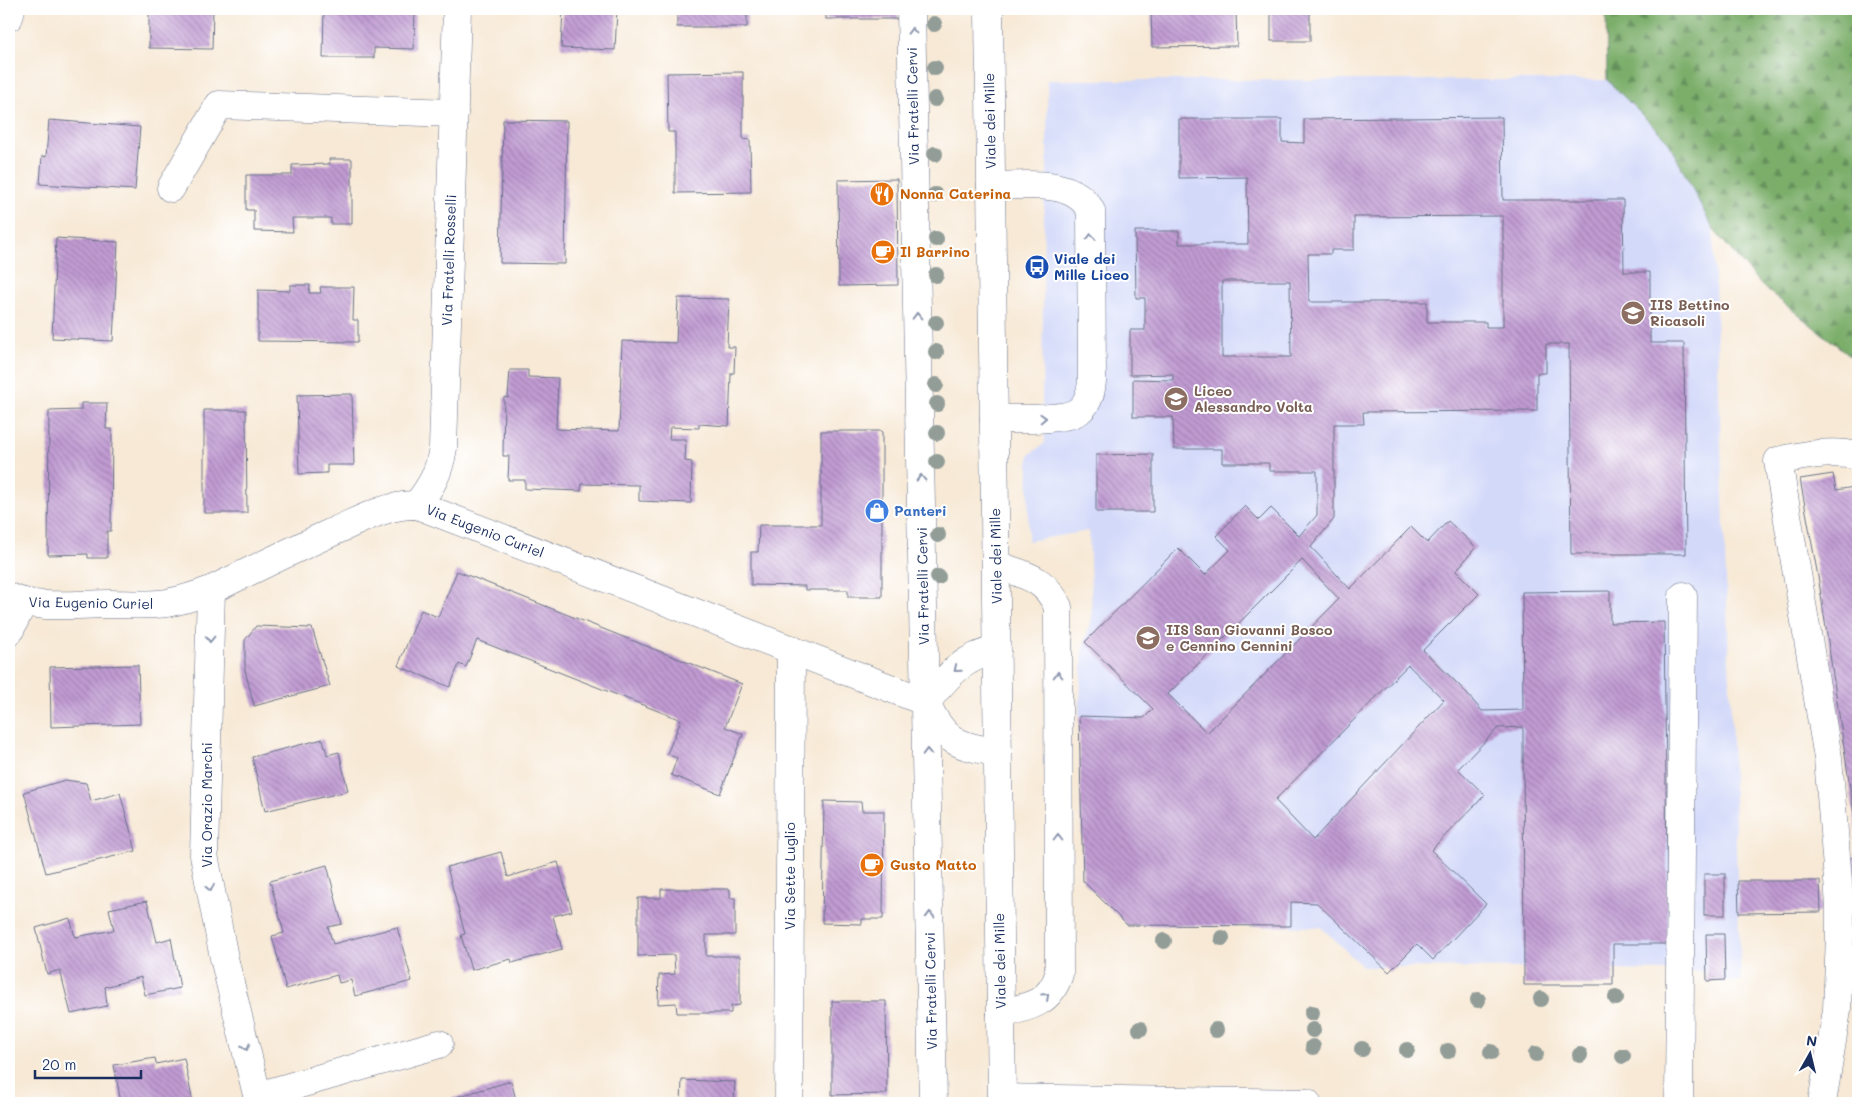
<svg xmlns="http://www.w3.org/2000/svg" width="1867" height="1112" font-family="Mali,sans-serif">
  <defs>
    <pattern id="forest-firs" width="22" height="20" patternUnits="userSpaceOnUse" patternTransform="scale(1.25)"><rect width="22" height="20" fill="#7bae6a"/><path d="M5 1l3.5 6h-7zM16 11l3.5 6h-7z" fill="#648e5a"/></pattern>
    <pattern id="building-back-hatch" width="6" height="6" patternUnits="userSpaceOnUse" patternTransform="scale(1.25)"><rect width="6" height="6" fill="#c19bd3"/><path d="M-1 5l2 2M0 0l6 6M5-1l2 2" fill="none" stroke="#9c7fae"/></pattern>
  </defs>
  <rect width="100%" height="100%" fill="#fff"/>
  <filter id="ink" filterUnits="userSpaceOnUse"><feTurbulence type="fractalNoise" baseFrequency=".02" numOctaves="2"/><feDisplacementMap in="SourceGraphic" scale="10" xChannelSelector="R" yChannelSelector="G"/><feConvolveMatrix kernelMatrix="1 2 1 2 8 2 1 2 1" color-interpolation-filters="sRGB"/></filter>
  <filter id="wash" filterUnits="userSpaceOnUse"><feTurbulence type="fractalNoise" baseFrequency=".0096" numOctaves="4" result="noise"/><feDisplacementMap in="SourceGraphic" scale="20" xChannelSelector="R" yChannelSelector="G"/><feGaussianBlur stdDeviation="1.12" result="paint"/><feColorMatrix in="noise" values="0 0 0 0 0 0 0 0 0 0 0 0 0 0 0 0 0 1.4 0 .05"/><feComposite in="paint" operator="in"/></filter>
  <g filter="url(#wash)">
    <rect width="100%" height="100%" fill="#f7e9d6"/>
    <!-- built -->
    <path fill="#d3d9f9" d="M1047,80H1607L1668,141L1713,229L1741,981H1707L1706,972L1524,968L1363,967L1321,927L1127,925L1083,881L1079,716L1083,649L1092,617L1089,531L1028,541L1029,455L1045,443L1042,403L1044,206L1047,170Z"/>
    <!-- forest -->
    <path fill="url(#forest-firs)" stroke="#4b6e64" d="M1606,9H1858V362L1762,286L1713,229L1668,141L1607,80Z"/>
    <g id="blocks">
      <!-- building -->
      <g fill="url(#building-back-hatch)" fill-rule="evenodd">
        <path d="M149,9H213L212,49L149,48Z"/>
        <path d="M324,9H415L414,49L374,48V58H323Z"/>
        <path d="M563,9H617L615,50L561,48Z"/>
        <rect x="677" y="9" width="70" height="18"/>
        <rect x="826" y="9" width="72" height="10"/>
        <path d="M1151,9H1236L1237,46L1152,47Z"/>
        <rect x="1271" y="9" width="39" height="32"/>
        <path d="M743,72V139L750,140L751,192L675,193V132H668L667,73Z"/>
        <path d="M1502,117L1503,200H1623L1624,272H1650V343H1684L1686,554H1571L1569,344H1546V373H1537V411L1363,412L1364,424H1334V519L1311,547L1350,589L1411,527L1427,543L1448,521L1476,547L1456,571L1479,594L1423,650L1459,685L1482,711L1523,710L1522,592L1610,591V623L1664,622L1668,944H1613V985H1524L1523,727L1498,728L1458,769L1485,795L1431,850L1486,904L1433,960L1417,944L1389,972L1317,903L1291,902V926L1127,925L1083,881L1079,716L1144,718L1153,709L1085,642L1178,548L1205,575L1230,550L1216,536L1245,506L1259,520L1271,508L1299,536L1317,515V471H1269V463H1222V449H1174L1173,417H1133V379L1173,380V374L1130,375V330H1145V298H1136L1135,231H1179V244H1248L1247,177L1179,178V119H1282V142L1304,143V119ZM1503,216V327H1486V322H1427V302H1309L1308,254H1331V250H1354V217ZM1222,281H1290L1291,357H1222ZM1302,560L1339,599L1207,733L1168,694ZM1408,665L1444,700L1313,840L1275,800Z"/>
        <path d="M49,120L140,127L135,190L40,184L42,156L46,157Z"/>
        <path d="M503,120L567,121L565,264L500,263Z"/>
        <path d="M329,159H352V224H331V218H292L293,232L254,231V210H246V175H292V165L330,164Z"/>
        <path d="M897,179L898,285L839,286L838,180Z"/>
        <path d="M56,238L118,242L113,341L52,338Z"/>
        <path d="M290,285H310L309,293H321L320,287H354L353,320H358V342L258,341V290L290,291Z"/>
        <path d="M678,298L729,299L727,347H735L734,373H731L729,426L699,424V428L670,427L669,439H686L685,461L692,462L691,503L639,501V485L582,484L581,491L525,489V480H508L509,456H503L504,397L508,398L510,370H528V377L558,378L556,429L619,431L622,341L676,343Z"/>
        <path d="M352,394L354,465H327V473L299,474L297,395Z"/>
        <path d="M81,403H107L106,429H112L111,531H107V558H88V554L48,555L49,411L81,410Z"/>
        <path d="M204,410H246L247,513H204Z"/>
        <path d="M821,431H882V597H848V590H805V586L751,585V552H758L759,525H821Z"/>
        <path d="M1153,454V512H1096V455Z"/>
        <path d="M1833,474L1836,490L1854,487L1858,512L1857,834L1819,582L1800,479Z"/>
        <path d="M457,571L742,684L725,727L743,734L720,794L671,775L677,758L667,754L681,720L477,640L466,667L459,664L450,687L398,666L421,610L438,617Z"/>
        <path d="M256,626L312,628L330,686L254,706L245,670V640Z"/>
        <path d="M138,665L140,724L51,727L50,667Z"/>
        <path d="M323,739L327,755L339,752L348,791L265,811L252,757Z"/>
        <path d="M65,780L86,783L91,801L120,793L136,851L46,873L24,792Z"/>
        <path d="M824,801L861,802L862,811H884L883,919H862V924L822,923Z"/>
        <path d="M501,852L508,877L558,862L572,911L553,916L562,949L512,963L511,959L471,970L461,935L465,934L447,867Z"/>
        <path d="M1858,857V912H1857L1849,858Z"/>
        <path d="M327,865L342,924L328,927L333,944L397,927L412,981L355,996L351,980L339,983L337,975L286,989L272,936L284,933L270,881Z"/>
        <rect x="1704" y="874" width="21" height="41"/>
        <path d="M1738,881H1820L1821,912L1739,913Z"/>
        <path d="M661,889H730V898H735V935H706V956H740V1005L731,1006V1013H677L676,1003L658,1004L659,975L675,974L674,955L638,956V898H661Z"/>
        <path d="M147,901L157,942L171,938L180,988L145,995L141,977L105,987L107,1006L71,1014L60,970L47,974L36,928L70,918L75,937L114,930L109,909Z"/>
        <path d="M1706,934H1724L1725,980L1707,981Z"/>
        <path d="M832,1001H886L887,1094L832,1095Z"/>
        <path d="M155,1058L156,1064L184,1058L193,1103H121L114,1065Z"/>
        <path d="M682,1080L735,1082L734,1103H681Z"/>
        <path d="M511,1081L517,1103H452L450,1099Z"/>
      </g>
    </g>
  </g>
  <g filter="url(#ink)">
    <use href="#blocks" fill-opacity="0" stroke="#687088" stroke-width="1"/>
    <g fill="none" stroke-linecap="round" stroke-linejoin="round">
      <defs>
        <g id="minor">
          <path d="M911,9L933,1103"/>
          <path d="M9,17L11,9"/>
          <path d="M991,186C1023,186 1074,177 1091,211L1092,381C1091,392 1089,402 1080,410C1068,421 1013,419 994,419"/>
          <path d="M171,188L219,105L454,113"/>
          <path d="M417,505C432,485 439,473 443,448L457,9"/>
          <path d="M996,565C1024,575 1045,577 1058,607L1059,974C1050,1004 1028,1007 1001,1013"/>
          <path d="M211,590L204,855L224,958L259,1103"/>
          <path d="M9,597C39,610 76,604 109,604C128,604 148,606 167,603C182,600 196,596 211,590C253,570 294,549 337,530C362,519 389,504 417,505L926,702C943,741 958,747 998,752"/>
          <path d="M9,632L23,602"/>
          <path d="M926,702C948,676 962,657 997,650"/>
          <path d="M258,1096L439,1044"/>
          <path d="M1002,1098L1307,1103"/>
          <path d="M789,1103L791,649"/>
          <path d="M1679,1103L1683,596"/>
          <path d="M1822,1103L1837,1010L1840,936V905L1828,758L1778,461C1805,455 1831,450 1858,456"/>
        </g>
        <path id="major" d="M989,9L1002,1103"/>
      </defs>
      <!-- minor casing -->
      <use href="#minor" stroke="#687088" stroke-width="29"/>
      <!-- major casing -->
      <use href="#major" stroke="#687088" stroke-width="29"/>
      <!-- minor -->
      <use href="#minor" stroke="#fff" stroke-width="28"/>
      <!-- major -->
      <use href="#major" stroke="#fff" stroke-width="28"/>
    </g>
    <!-- trees -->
    <g fill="#939d98">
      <circle cx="934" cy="24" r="8"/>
      <circle cx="935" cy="68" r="8"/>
      <circle cx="935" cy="99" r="8"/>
      <circle cx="935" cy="154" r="8"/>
      <circle cx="935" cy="195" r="8"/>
      <circle cx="936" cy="239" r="8"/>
      <circle cx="936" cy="275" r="8"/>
      <circle cx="936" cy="323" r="8"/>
      <circle cx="936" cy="352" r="8"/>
      <circle cx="936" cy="385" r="8"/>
      <circle cx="937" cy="404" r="8"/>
      <circle cx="937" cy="433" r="8"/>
      <circle cx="937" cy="462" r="8"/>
      <circle cx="938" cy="535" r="8"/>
      <circle cx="938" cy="577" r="8"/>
      <circle cx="1222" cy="938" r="8"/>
      <circle cx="1164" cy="941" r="8"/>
      <circle cx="1616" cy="998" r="8"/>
      <circle cx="1541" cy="999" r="8"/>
      <circle cx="1478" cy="1000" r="8"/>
      <circle cx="1312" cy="1013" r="8"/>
      <circle cx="1140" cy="1029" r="8"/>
      <circle cx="1216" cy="1030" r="8"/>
      <circle cx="1313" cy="1030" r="8"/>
      <circle cx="1313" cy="1047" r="8"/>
      <circle cx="1362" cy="1049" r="8"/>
      <circle cx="1407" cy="1050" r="8"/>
      <circle cx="1448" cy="1051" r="8"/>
      <circle cx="1491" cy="1052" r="8"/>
      <circle cx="1536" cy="1054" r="8"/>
      <circle cx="1580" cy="1055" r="8"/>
      <circle cx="1623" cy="1056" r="8"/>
    </g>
    <!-- one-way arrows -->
    <defs><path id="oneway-chevron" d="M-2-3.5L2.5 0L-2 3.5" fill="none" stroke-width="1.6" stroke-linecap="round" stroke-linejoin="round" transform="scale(1.25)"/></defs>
    <g stroke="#8d97ae">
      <use href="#oneway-chevron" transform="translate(912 31) rotate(-91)"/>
      <use href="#oneway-chevron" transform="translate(1091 237) rotate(-90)"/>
      <use href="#oneway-chevron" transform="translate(917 316) rotate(-91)"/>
      <use href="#oneway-chevron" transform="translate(1043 418) rotate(-2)"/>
      <use href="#oneway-chevron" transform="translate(921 478) rotate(-91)"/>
      <use href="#oneway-chevron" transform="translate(210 639) rotate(91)"/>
      <use href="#oneway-chevron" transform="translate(957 669) rotate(141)"/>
      <use href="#oneway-chevron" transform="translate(1058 675) rotate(-90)"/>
      <use href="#oneway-chevron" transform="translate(927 752) rotate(-91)"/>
      <use href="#oneway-chevron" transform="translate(1058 838) rotate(-90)"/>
      <use href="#oneway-chevron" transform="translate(210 888) rotate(79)"/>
      <use href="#oneway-chevron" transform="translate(930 915) rotate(-91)"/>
      <use href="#oneway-chevron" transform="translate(1046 996) rotate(-42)"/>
      <use href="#oneway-chevron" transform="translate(246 1047) rotate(76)"/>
    </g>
  </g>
  <!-- icons -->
  <defs>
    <symbol id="restaurant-disc" viewBox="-11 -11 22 22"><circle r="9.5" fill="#e8710a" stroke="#fff"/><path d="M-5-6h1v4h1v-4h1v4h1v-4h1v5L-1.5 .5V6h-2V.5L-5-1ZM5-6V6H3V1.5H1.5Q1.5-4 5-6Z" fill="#fff"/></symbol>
    <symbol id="cafe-disc" viewBox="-11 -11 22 22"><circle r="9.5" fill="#e8710a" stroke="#fff"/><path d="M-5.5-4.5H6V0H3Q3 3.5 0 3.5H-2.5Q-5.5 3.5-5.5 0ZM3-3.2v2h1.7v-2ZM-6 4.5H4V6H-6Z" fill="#fff"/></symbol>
    <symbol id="bus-disc" viewBox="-11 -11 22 22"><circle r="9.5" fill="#1a4fb4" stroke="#fff"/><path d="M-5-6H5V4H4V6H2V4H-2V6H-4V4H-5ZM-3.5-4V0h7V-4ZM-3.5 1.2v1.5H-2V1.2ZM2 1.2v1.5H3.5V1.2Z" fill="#fff"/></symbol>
    <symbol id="school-disc" viewBox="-11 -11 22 22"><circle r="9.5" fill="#8d6e63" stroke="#fff"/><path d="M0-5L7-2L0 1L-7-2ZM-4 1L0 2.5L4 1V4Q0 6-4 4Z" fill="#fff"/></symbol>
    <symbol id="shop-disc" viewBox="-11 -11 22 22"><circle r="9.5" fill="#3f7fe0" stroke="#fff"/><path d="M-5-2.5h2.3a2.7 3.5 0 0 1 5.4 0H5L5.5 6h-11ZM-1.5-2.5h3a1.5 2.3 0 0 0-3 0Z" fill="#fff"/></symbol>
  </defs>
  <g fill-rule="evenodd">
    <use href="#restaurant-disc" x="868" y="180" width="28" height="28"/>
    <use href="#cafe-disc" x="869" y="238" width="28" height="28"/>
    <use href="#bus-disc" x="1023" y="253" width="28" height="28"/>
    <use href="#school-disc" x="1619" y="299" width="28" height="28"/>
    <use href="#school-disc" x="1162" y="385" width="28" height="28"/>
    <use href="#shop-disc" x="863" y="497" width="28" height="28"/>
    <use href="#school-disc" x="1134" y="624" width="28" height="28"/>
    <use href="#cafe-disc" x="858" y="851" width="28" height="28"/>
  </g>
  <g text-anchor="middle" stroke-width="4" stroke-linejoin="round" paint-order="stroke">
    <!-- street labels -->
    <g font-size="14" fill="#1b2f5e" stroke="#fff">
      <text transform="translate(913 106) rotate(-91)" y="5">Via Fratelli Cervi</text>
      <text transform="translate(990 121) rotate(-91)" y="5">Viale dei Mille</text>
      <text transform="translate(449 260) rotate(-88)" y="5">Via Fratelli Rosselli</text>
      <text transform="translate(485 531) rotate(21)" y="5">Via Eugenio Curiel</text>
      <text transform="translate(996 556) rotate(-91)" y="5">Viale dei Mille</text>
      <text transform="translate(923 586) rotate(-91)" y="5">Via Fratelli Cervi</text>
      <text transform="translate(91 603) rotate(1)" y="5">Via Eugenio Curiel</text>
      <text transform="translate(207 805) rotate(-90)" y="5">Via Orazio Marchi</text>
      <text transform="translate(790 876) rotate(-90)" y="5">Via Sette Luglio</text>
      <text transform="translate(1000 961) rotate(-91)" y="5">Viale dei Mille</text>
      <text transform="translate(931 991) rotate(-91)" y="5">Via Fratelli Cervi</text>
    </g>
    <!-- food labels -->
    <g font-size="14" font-weight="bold" fill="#c56008" stroke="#fff" text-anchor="start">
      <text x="900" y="199">Nonna Caterina</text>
      <text x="900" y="257">Il Barrino</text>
      <text x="890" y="870">Gusto Matto</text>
    </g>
    <!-- transit labels -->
    <g font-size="14" font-weight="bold" fill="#164399" stroke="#fff" text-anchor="start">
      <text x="1054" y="264">Viale dei<tspan x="1054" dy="16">Mille Liceo</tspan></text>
    </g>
    <!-- education labels -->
    <g font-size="14" font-weight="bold" fill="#785e54" stroke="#fff" text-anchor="start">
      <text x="1650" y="310">IIS Bettino<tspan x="1650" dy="16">Ricasoli</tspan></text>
      <text x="1194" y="396">Liceo<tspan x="1194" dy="16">Alessandro Volta</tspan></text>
      <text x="1166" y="635">IIS San Giovanni Bosco<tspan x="1166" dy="16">e Cennino Cennini</tspan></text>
    </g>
    <!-- shop labels -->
    <g font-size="14" font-weight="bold" fill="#366cbe" stroke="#fff" text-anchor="start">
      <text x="894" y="516">Panteri</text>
    </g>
  </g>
  <!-- margin -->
  <rect width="1867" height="1112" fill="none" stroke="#fff" stroke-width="30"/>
  <!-- north arrow -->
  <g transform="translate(1810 1054) rotate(8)" stroke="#ffffff" stroke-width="4" paint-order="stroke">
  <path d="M0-4L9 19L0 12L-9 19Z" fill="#1b2f5e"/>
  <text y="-8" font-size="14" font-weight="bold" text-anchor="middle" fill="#1b2f5e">N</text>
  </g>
  <!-- scale -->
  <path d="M35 1070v8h106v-8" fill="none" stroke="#1b2f5e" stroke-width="2.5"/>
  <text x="42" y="1070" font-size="15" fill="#1b2f5e" stroke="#ffffff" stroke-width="4" paint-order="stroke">20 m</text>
</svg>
